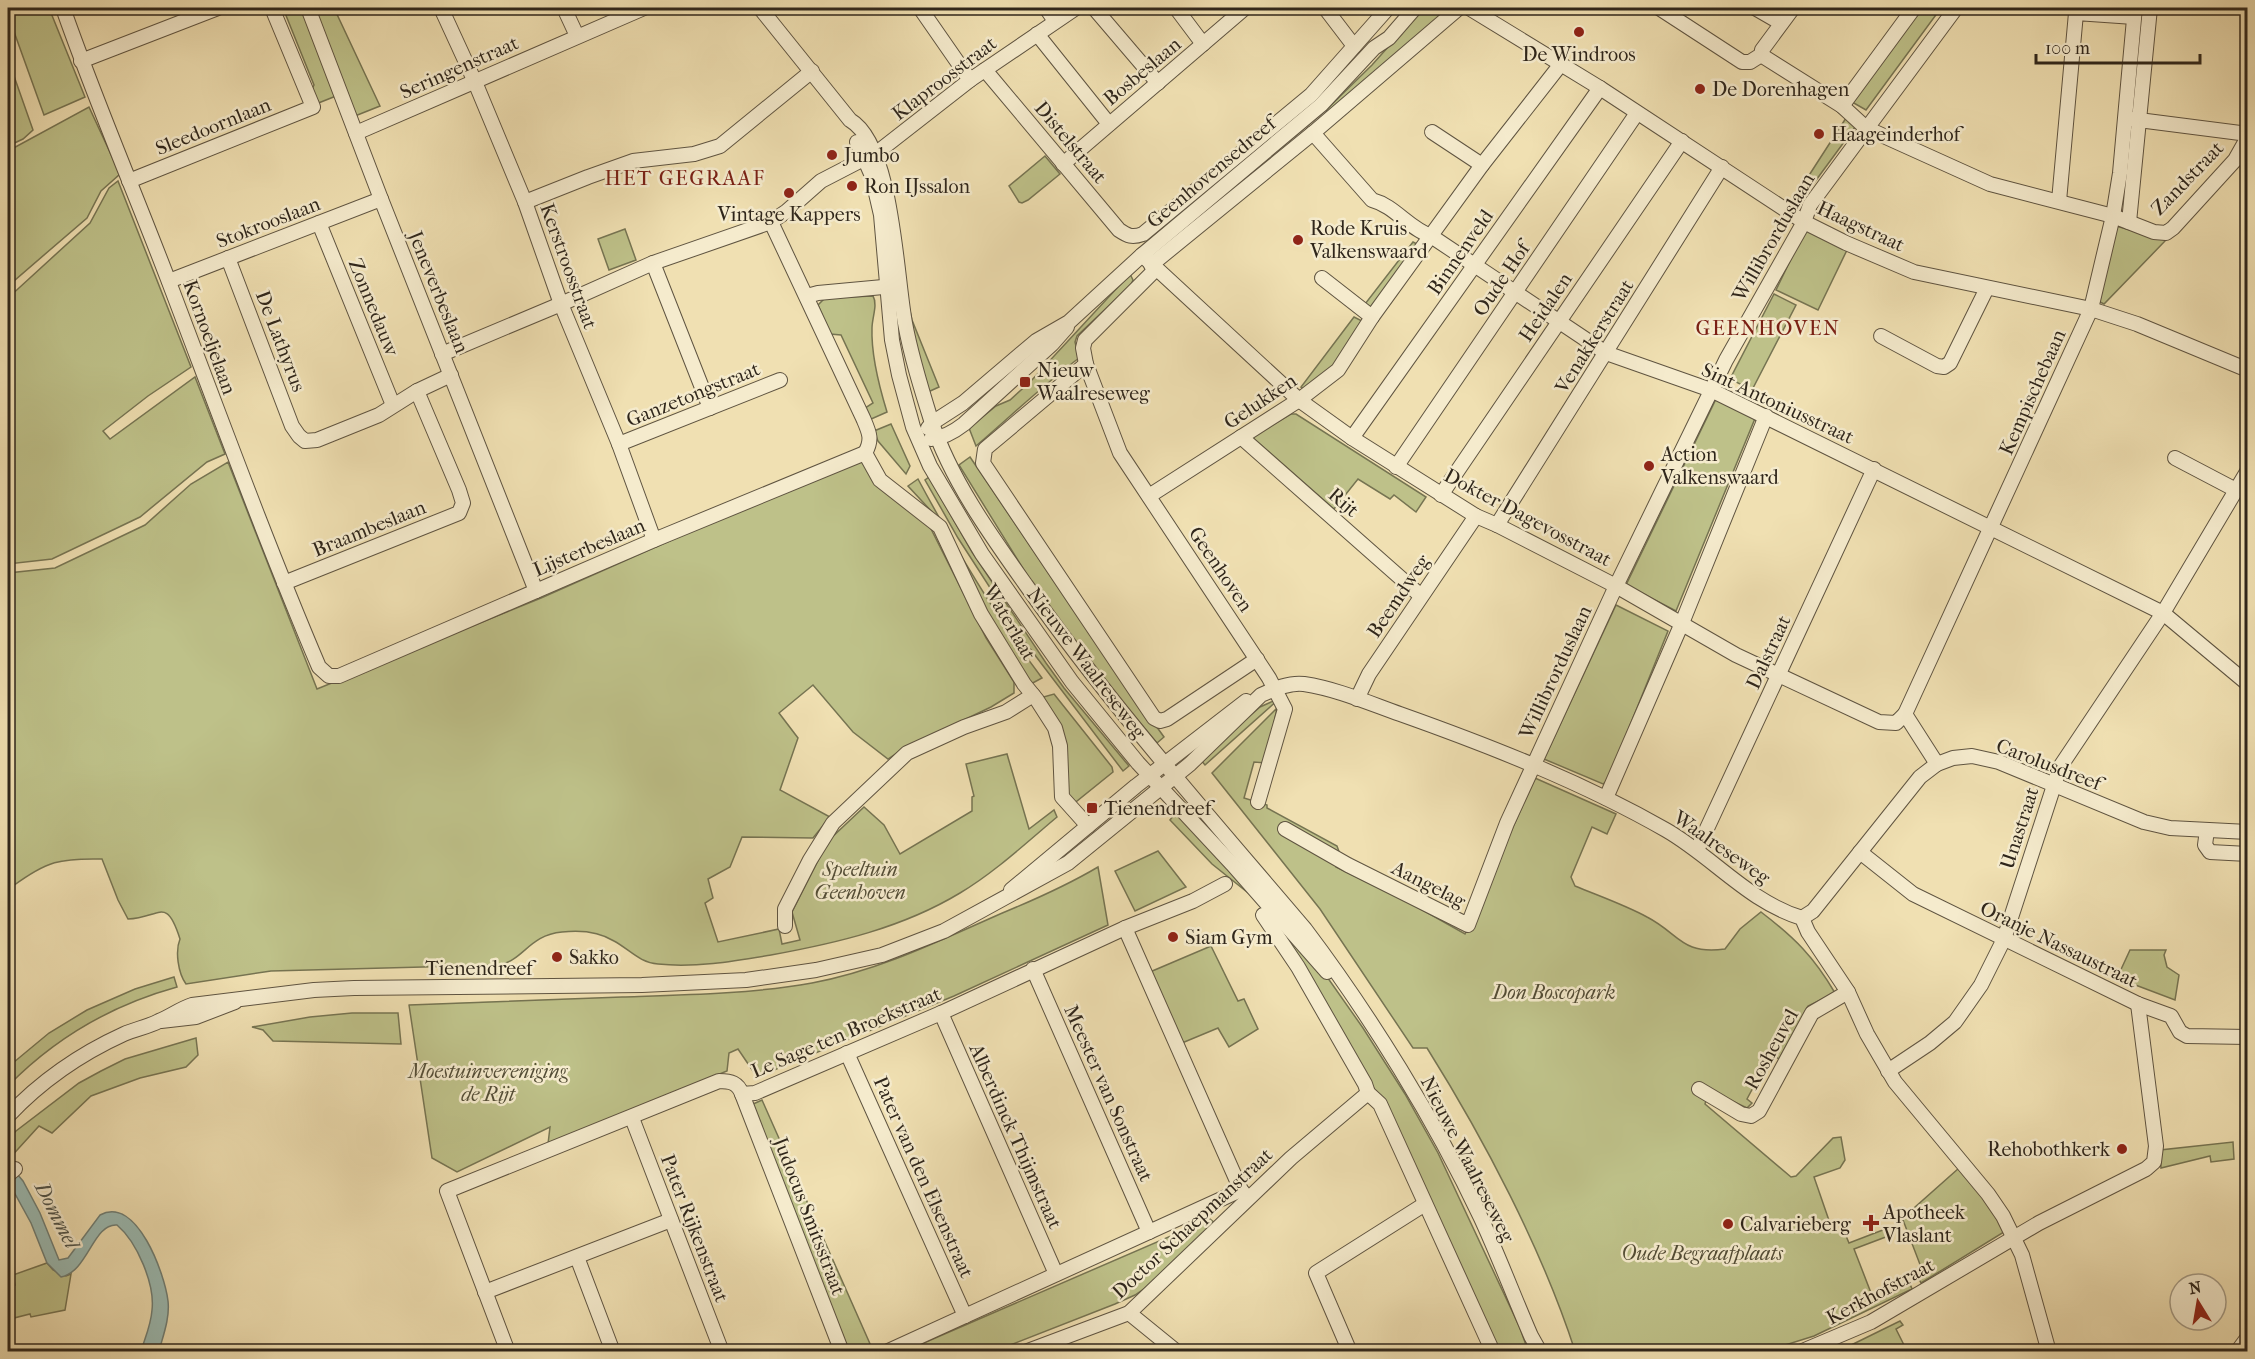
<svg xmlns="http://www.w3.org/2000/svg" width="2255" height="1359" font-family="'IM FELL French Canon',serif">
  <rect width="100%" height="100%" fill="#f0e0b2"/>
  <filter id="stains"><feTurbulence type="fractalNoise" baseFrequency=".00333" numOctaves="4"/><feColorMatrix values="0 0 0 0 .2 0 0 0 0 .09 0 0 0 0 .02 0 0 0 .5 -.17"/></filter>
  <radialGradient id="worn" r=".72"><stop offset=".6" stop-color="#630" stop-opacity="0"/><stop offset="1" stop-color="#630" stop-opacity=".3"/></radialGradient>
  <!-- green -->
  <g fill="#bec189" stroke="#767452" stroke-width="1.5">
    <path d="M8,8H49L85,97L44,115L8,15Z"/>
    <path d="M283,8H302L336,96L316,104L311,91L314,85Z"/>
    <path d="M313,8H334L380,106L355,116Z"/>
    <path d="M1423,8L1447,9L1445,15L1328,113L1326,110L1372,65Z"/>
    <path d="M1922,8H1941L1866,110L1852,102Z"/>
    <path d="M8,59L33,130L23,139L8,146Z"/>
    <path d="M89,107L120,174L101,191L87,218L8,286V151Z"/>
    <path d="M1846,118L1858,123L1800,202L1795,197Z"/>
    <path d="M1045,156L1060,174L1028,200L1022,203L1019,202L1009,186Z"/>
    <path d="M118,181L191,367L148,396L103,431L110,439L195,377L225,454L207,462L140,517L52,559L8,564V298L90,223L109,188Z"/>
    <path d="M2116,226L2166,240L2104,304L2100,302V299Z"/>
    <path d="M625,229L636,260L609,270L598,239Z"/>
    <path d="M1805,230L1847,250L1818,310L1776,290Z"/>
    <path d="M1413,242L1417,244L1371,308L1365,304Z"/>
    <path d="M1130,274L1133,280L1131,285L1077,336L1075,342L1079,358C1043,385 1010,417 976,446L969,428L996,406L1010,400L1030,382Z"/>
    <path d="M904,284L912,320L939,387L928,392L924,383Z"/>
    <path d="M1774,294L1796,305L1752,390L1730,379Z"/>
    <path d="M873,296C878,304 872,318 872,328C871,356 879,386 887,412L869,420L865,408L873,403L841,335L830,334L818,305L825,298Z"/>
    <path d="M1354,317L1362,321L1328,375L1306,391L1301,387Z"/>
    <path d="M1717,397L1756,416L1676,611L1626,585Z"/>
    <path d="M1291,414H1296L1426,497L1416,512L1394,495L1390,499L1358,479L1334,509L1252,437Z"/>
    <path d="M891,424L910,466L906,474L878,441L874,431Z"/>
    <path d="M861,456L930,527L986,638L1014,682V693L991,707L903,749L888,759L853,732L813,685L779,713L798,738L780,790L830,817L813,838L742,837L730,867L708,879L713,898L705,903L718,942L779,929L782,944L800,940L792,912L828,841L864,807L884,825L900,854L972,811V797L974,796L966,764L1007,754L1029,829L1054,810L1057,817C1026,843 995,872 960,893C902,928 837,943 771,955C735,961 695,968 658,964C640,963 629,949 614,941C598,931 580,930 562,932C529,935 524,960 499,965L271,971L186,984C178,973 175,951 180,939C166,895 160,918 128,919L118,900L102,859C60,858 47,861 13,886L8,878V573L55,568L145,525L191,484L228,462L317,689L541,598Z"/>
    <path d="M970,457L1085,627L1164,737L1157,743L1096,670L1037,591L959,465Z"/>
    <path d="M929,477L972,552L1046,663L1064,688L1129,766L1123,771L1025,642L958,538L925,480Z"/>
    <path d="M918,479C955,548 995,616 1042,678L1029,685L1007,655L944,531L933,513L908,486Z"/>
    <path d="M1616,605L1668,631L1608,780L1603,784L1544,759Z"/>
    <path d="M1054,694L1112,767L1113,772L1072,805L1069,803L1064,766L1040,698Z"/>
    <path d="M1280,698L1205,765L1200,759L1260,707Z"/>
    <path d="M1277,708L1266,763L1254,762L1244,798L1267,805V808L1337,846L1341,857L1336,863V867L1410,903L1465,934L1535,778L1616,814L1607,834L1592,827L1571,877L1575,886C1599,896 1625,905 1647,917C1680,934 1681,955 1725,949L1740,929L1761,912C1795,938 1814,957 1835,993L1808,1006L1779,1059L1771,1054L1747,1099L1752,1103L1747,1108L1709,1090L1705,1104L1791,1177L1796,1176L1833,1138L1841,1137L1845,1160L1840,1168L1814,1177L1833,1232L1843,1229L1849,1243L1888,1228L1891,1235L1854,1249L1873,1298L1910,1284L1912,1289L1814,1336L1766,1351H1575C1542,1249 1484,1139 1427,1048H1413L1320,909L1212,773Z"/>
    <path d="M1177,811L1318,964L1363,1028L1405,1094L1438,1153L1520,1328L1528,1351H1496L1376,1092L1304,965L1283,931L1262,904L1212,864L1170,820Z"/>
    <path d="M1158,851L1186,887L1135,911L1115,871Z"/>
    <path d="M1098,867L1108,925L954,996L757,1077L738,1049L729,1053L727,1071L548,1144L550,1127L457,1172L432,1158L409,1005C480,1002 551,999 622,997C686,995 750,994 812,983C878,971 939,941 1000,914C1034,900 1066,886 1098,867Z"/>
    <path d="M1211,946L1238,1001L1244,999L1258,1029L1229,1047L1218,1028L1182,1043L1150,972Z"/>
    <path d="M2130,950H2166L2164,955L2167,967L2179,975L2175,1000L2117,978Z"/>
    <path d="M174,977L177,987C112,1005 55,1038 8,1086V1067L49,1033L87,1010L135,989Z"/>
    <path d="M352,1013H398L401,1044L273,1041L263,1030L252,1027L310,1017Z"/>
    <path d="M196,1038L198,1055L186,1067L140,1078L91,1096L52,1133L39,1126L9,1159L8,1157V1140L16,1131L79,1083L101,1071L125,1059Z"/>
    <path d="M762,1100L871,1346L858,1351H849L751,1105Z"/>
    <path d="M2233,1142L2234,1159L2211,1162L2210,1156L2161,1168L2160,1150Z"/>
    <path d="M1959,1168L1989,1205L2004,1232L1921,1283L1916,1273L1921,1267L1903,1220L1898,1225L1896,1218L1906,1215Z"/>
    <path d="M1210,1219L1215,1223L1148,1286L1135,1295L1115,1304L995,1351L903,1352Z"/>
    <path d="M47,1263L53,1270L66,1276L71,1274L65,1310L31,1317L30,1314L10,1319L8,1310V1288L15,1285L13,1275Z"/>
    <path d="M1900,1321L1903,1325L1896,1329L1907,1351H1839Z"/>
  </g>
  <!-- water -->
  <path fill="#9bbbb3" stroke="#707f76" stroke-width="1.5" d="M8,1157L11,1167L23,1181L40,1213L59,1260L68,1258L100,1215C137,1195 165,1275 168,1301C170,1318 163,1336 159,1351H141C145,1338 151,1325 152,1310C155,1284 137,1242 117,1225C93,1223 88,1272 61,1277L47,1263L31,1223L8,1181Z"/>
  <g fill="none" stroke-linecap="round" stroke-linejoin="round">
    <defs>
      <g id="minor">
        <path d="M63,8C95,100 134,190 169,282C218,411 265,540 319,667L329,676H339L654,540L865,453"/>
        <path d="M308,8L381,199L536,591"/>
        <path d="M441,8L475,82L525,202L561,304L619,444L654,540"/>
        <path d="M564,8L577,36"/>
        <path d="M760,8L850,120C893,145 896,276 905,323C911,356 921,388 931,420C951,480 989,533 1026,585C1111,706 1209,816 1305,929C1370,1015 1435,1120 1481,1218C1499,1257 1514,1297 1531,1336L1540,1352"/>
        <path d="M920,8L970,80"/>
        <path d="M1046,8L1055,21"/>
        <path d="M1094,8L1158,83"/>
        <path d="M1176,8L1203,44"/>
        <path d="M1325,8L1354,46"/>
        <path d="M1469,8L1600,88L1804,222L1846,243L1914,272L2091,309L2137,324L2248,370"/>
        <path d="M1659,8L1742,62H1750L1761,55L1762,50L1793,8"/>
        <path d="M1755,8L1781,23"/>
        <path d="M1037,34L1109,124"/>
        <path d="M1761,55L1842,106L1866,128L1990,184L2113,216L2154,232L2166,233L2173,228L2235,160L2248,137"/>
        <path d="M81,61L218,8"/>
        <path d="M985,70L1119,230C1128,236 1132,238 1143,234L1311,95L1388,8"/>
        <path d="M1842,106L1914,8"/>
        <path d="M2131,119L2248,134"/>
        <path d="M1432,132L1482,165"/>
        <path d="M356,133L644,8"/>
        <path d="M1313,133L1372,200C1395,206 1408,228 1431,236L1606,353L1711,390L2163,613L2248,684"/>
        <path d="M857,142L872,176L881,215L892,340L899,375L913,427L930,466L982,554L1072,682L1138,763L1232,864L1327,972"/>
        <path d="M1063,164L1245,8"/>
        <path d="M129,181L313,107L272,8"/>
        <path d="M2059,201L2076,13L2134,17"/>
        <path d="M525,202L588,177L633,161L694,154L720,146L812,71"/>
        <path d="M771,222L863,418C869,432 873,439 865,453"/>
        <path d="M2129,222L2150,8"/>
        <path d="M319,223L393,405"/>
        <path d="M1142,255L1299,400L1352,438L1476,516L1497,525L1616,586L1736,655L1879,722L1896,723L1905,714"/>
        <path d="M228,258L292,426L299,436L305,441L317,440L379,415L417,391L451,375"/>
        <path d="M653,263L710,408"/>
        <path d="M1151,265L1313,133L1459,8"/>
        <path d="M1155,270L1085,340L1083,348L1086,364L1120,453L1269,678L1285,709L1258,802"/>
        <path d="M1322,278L1372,317"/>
        <path d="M169,281L381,199"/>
        <path d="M807,296L818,293L894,286"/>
        <path d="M1881,336L1937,366L1944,367L1950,363L1987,288"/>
        <path d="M442,354L561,304L653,263L771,222L787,211L821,181L879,151L970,80L1076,8"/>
        <path d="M1086,364L985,449L983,463L1154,718L1160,721L1167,719L1257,659"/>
        <path d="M928,428L932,423L963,403L1036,341L1069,322L1142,255L1321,105L1374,48L1389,38L1415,8"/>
        <path d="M1241,437L1421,596"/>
        <path d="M1352,438L1600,88"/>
        <path d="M931,439C943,438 955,431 964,424L1052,344L1067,327"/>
        <path d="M619,444L780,380"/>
        <path d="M865,453L880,480L940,527L981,614L1024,684L1037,700L1055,728L1060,746L1062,797L1088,826"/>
        <path d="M2175,458L2236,490"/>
        <path d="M1396,467L1637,113"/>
        <path d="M1441,495L1682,141"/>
        <path d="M1149,496L1299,400L1338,370L1372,317L1482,165L1561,64"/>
        <path d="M1497,525L1722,167"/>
        <path d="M284,583L459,513L463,503L459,490L417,391"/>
        <path d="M1357,699L1369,674L1476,516"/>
        <path d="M1937,764L1905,714L2091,309L2113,216L2120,173L2135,8"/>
        <path d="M1606,798L1682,623L1766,416"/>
        <path d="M1285,829L1348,865L1468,925L1507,823L1616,586L1726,360L1804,222L1810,205L1956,8"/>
        <path d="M2207,830L2205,845L2210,852L2248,854"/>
        <path d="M1697,850L1874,469"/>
        <path d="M1860,852L1913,894L2138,1004L2171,1016L2180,1032L2187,1036L2248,1037"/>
        <path d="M1011,890L1136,786L1246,701"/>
        <path d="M1263,915L1298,967L1365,1084L1368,1093L1380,1104L1493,1352"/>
        <path d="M1802,918L1813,911L1920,777L1937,764L1953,758L1972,756L1999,762L2144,822L2170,828L2248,832"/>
        <path d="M785,926V909L810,860L833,823L907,753L964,727L1006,712L1033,695"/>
        <path d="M1125,928L1241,1190L1247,1197"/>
        <path d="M1033,969L1149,1232"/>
        <path d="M941,1013L1056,1274"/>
        <path d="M161,1021L196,1017L235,1002"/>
        <path d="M847,1053L965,1316"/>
        <path d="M1888,1071L1930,1043L1955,1022L1981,985L2004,939L2060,767L2163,613L2248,470"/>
        <path d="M1699,1089L1741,1114L1751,1116L1759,1111L1812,1013L1848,992"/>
        <path d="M742,1094L842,1352"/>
        <path d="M8,1116C41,1081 80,1054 124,1034C135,1029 148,1027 159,1021C171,1016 180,1009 192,1005L314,990L354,988L642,985L746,980L816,970L882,955L944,931L1068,863L1190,764L1261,695C1274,689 1290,682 1304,684C1337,689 1369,703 1400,714C1490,746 1582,782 1666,830C1713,857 1749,902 1802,918L1808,932L1848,992L1867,1034L1895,1082L1988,1194L2003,1216L2022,1255L2049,1352"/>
        <path d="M632,1118L722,1352"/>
        <path d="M8,1175L15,1169"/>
        <path d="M577,1257L613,1352"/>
        <path d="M485,1292L671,1220"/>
        <path d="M1129,1313L1177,1352"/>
        <path d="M508,1352L447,1191L719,1081C731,1081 738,1083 742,1094L755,1093L941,1013L1125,928L1193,901L1225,884"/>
        <path d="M886,1352L1241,1190"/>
        <path d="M1025,1352L1129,1313L1291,1158L1368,1093"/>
        <path d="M1350,1352L1316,1273L1425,1204"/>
        <path d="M1800,1352L1871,1322L2039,1223L2146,1169L2154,1162L2156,1146L2138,1004"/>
        <path d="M2237,1352L2248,1337"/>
      </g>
    </defs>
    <!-- minor casing -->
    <use href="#minor" stroke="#5f5441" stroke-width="16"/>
    <!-- minor -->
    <use href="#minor" stroke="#f5ebcd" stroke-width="14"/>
  </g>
  <!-- markers -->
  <g fill="#8f2418" stroke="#f5ebcd" stroke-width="2">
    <circle cx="1579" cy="32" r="6"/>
    <circle cx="1700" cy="89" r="6"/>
    <circle cx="1819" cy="134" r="6"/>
    <circle cx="832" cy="155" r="6"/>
    <circle cx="852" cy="186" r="6"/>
    <circle cx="789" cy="193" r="6"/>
    <circle cx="1298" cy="240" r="6"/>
    <rect x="1019" y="376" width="12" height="12" rx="3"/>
    <circle cx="1649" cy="466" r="6"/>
    <rect x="1086" y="802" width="12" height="12" rx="3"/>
    <circle cx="1173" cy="937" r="6"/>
    <circle cx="557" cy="957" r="6"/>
    <circle cx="2122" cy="1149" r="6"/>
    <path d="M1868 1214h6v6h6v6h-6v6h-6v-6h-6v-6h6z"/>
    <circle cx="1728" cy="1224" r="6"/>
  </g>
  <g text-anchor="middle" stroke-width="5" stroke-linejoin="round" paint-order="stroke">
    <!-- poi labels -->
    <g font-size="20" fill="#2f261b" stroke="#f5ebcd" text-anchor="start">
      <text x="1579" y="61" text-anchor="middle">De Windroos</text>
      <text x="1712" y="96">De Dorenhagen</text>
      <text x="1831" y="141">Haageinderhof</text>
      <text x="844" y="162">Jumbo</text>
      <text x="864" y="193">Ron IJssalon</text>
      <text x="789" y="221" text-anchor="middle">Vintage Kappers</text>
      <text x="1310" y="235">Rode Kruis<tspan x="1310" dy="23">Valkenswaard</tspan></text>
      <text x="1037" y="377">Nieuw<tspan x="1037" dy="23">Waalreseweg</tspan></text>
      <text x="1661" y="461">Action<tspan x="1661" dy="23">Valkenswaard</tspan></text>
      <text x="1104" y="815">Tienendreef</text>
      <text x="1185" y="944">Siam Gym</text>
      <text x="569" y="964">Sakko</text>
      <text x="2110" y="1156" text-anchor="end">Rehobothkerk</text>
      <text x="1883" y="1219">Apotheek<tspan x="1883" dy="23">Vlaslant</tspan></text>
      <text x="1740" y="1231">Calvarieberg</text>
    </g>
    <!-- street labels -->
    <g font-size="20" fill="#2f261b" stroke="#f5ebcd">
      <text transform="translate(459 67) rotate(-24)" y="7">Seringenstraat</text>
      <text transform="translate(1142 71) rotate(-40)" y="7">Bosbeslaan</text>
      <text transform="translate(944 78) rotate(-37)" y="7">Klaproosstraat</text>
      <text transform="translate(213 126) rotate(-22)" y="7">Sleedoornlaan</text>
      <text transform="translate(1071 142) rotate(50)" y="7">Distelstraat</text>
      <text transform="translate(1211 172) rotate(-40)" y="7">Geenhovensedreef</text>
      <text transform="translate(2187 178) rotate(-46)" y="7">Zandstraat</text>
      <text transform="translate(268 222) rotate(-21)" y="7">Stokrooslaan</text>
      <text transform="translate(1861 226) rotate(25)" y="7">Haagstraat</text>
      <text transform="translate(1773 237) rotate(-60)" y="7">Willibrorduslaan</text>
      <text transform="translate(1460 252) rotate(-55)" y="7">Binnenveld</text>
      <text transform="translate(569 266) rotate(70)" y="7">Kerstroosstraat</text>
      <text transform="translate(1501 279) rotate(-56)" y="7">Oude Hof</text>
      <text transform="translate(439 292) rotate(68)" y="7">Jeneverbeslaan</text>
      <text transform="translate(374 307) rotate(68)" y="7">Zonnedauw</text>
      <text transform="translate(1545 307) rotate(-56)" y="7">Heidalen</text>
      <text transform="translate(1594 336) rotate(-58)" y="7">Venakkerstraat</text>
      <text transform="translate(210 337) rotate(70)" y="7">Kornoeljelaan</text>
      <text transform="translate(281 341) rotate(69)" y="7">De Lathyrus</text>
      <text transform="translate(2032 392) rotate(-66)" y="7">Kempischebaan</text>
      <text transform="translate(693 394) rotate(-22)" y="7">Ganzetongstraat</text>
      <text transform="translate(1260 401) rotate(-34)" y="7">Gelukken</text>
      <text transform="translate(1778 403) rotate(25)" y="7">Sint Antoniusstraat</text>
      <text transform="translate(1344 502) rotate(41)" y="7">Rijt</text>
      <text transform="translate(1528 517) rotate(28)" y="7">Dokter Dagevosstraat</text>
      <text transform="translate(369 528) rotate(-22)" y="7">Braambeslaan</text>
      <text transform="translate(589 547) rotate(-23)" y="7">Lijsterbeslaan</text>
      <text transform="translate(1221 569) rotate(56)" y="7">Geenhoven</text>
      <text transform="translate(1398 596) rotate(-56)" y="7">Beemdweg</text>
      <text transform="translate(1010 622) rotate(60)" y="7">Waterlaat</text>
      <text transform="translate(1768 652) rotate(-65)" y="7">Dalstraat</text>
      <text transform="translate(1087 663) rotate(53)" y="7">Nieuwe Waalreseweg</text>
      <text transform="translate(1555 672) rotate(-65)" y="7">Willibrorduslaan</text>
      <text transform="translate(2049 764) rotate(21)" y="7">Carolusdreef</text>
      <text transform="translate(2019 828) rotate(-72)" y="7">Unastraat</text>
      <text transform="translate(1722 847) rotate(35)" y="7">Waalreseweg</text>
      <text transform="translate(1429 884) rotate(27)" y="7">Aangelag</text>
      <text transform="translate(2059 944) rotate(26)" y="7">Oranje Nassaustraat</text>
      <text x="479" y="975">Tienendreef</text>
      <text transform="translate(846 1032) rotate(-23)" y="7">Le Sage ten Broekstraat</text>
      <text transform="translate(1771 1049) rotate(-61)" y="7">Rosheuvel</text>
      <text transform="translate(1109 1093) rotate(66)" y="7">Meester van Sonstraat</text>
      <text transform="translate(1016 1136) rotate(66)" y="7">Alberdinck Thijmstraat</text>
      <text transform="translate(1468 1159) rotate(63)" y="7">Nieuwe Waalreseweg</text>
      <text transform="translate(924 1177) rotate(66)" y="7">Pater van den Elsenstraat</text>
      <text transform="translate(810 1216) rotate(69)" y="7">Judocus Smitsstraat</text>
      <text transform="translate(1192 1223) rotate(-43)" y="7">Doctor Schaepmanstraat</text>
      <text transform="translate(695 1228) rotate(69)" y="7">Pater Rijkenstraat</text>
      <text transform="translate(1880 1291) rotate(-28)" y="7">Kerkhofstraat</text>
    </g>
    <!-- park labels -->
    <g font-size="20" font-style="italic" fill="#534d36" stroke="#f5ebcd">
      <text x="860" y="876">Speeltuin<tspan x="860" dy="23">Geenhoven</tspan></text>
      <text x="1554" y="999">Don Boscopark</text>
      <text x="488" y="1078">Moestuinvereniging<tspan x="488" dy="23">de Rijt</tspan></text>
      <text x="1702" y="1260">Oude Begraafplaats</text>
    </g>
    <!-- neighbourhood labels -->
    <g font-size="21" letter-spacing="1.5" fill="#7a1f14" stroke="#f5ebcd">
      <text x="685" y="185">HET GEGRAAF</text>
      <text x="1768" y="335">GEENHOVEN</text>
    </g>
    <!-- water labels -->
    <g font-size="21" font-style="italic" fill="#4f5349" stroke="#f5ebcd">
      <text transform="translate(57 1215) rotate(63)" y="7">Dommel</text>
    </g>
  </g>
  <!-- margin -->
  <rect width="2255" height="1359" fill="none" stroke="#f0e0b2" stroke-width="30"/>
  <rect x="9" y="9" width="2237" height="1341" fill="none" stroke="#2f261b" stroke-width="3"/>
  <rect x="15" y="15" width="2225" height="1329" fill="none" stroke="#2f261b" stroke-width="1.5"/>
  <!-- north arrow -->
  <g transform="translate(2198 1302) rotate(349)"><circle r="28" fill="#f5ebcd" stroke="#a69c86" stroke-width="1.5"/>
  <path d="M0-4.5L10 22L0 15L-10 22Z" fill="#8f2418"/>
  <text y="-9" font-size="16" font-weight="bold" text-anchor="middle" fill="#2f261b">N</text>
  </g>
  <!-- scale -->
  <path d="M2036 54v9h164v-9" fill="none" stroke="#2f261b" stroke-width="3"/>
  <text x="2045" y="54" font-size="18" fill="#2f261b" stroke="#f5ebcd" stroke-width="4.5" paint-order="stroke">100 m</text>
  <rect width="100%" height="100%" filter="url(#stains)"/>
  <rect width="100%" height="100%" fill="url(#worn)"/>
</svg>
